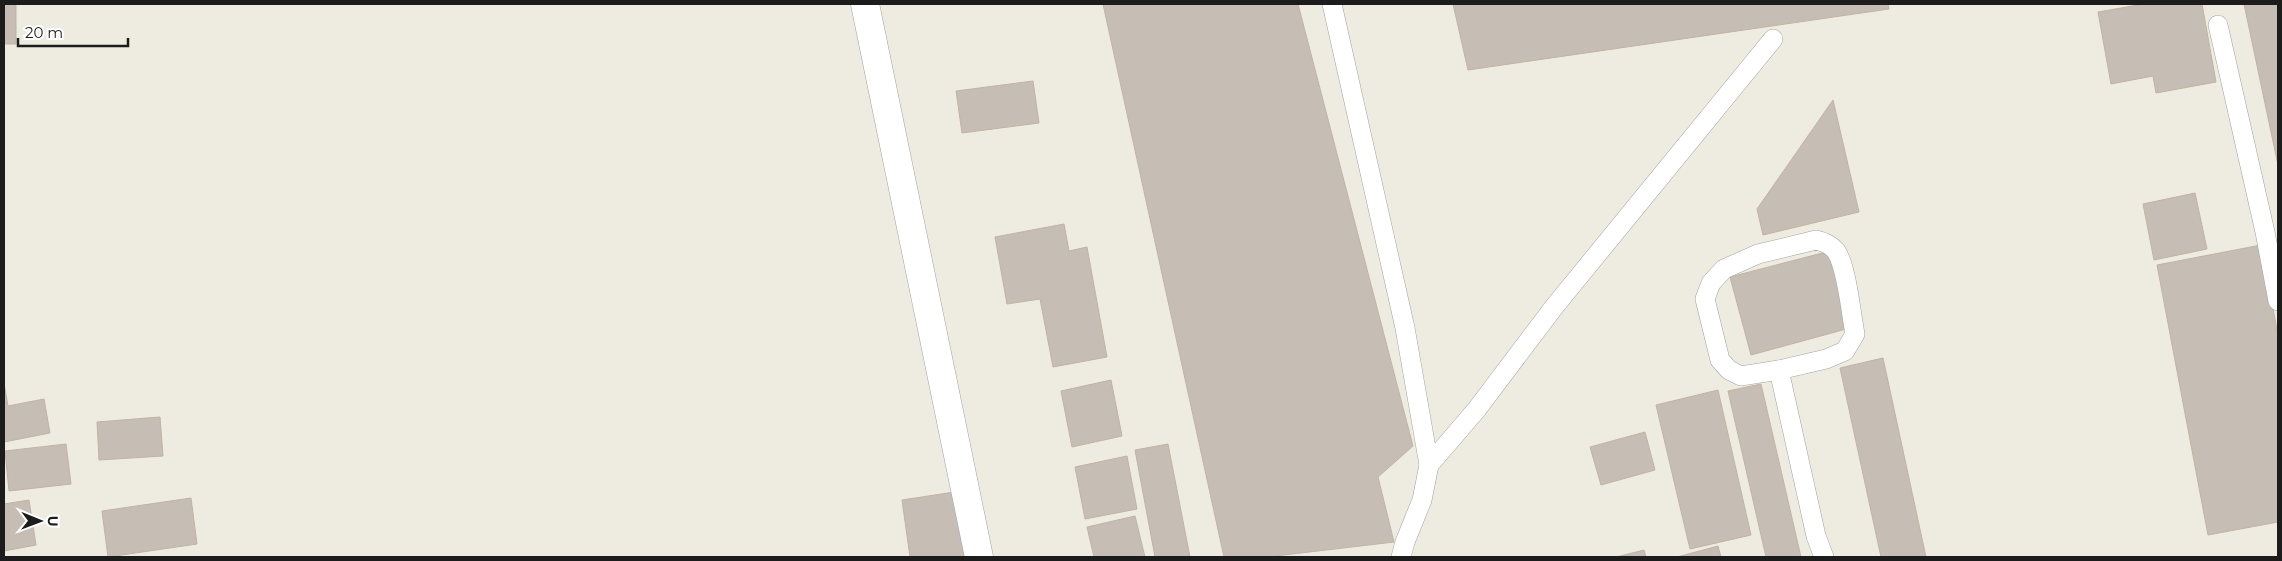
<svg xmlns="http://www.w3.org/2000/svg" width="2282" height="561" font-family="Montserrat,sans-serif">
  <rect width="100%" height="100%" fill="#eeebe1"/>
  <!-- building -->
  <g fill="#c6beb4" stroke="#c1b3a2">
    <rect x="4" y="4" width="12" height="40"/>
    <path d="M1103,4H1298L1413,446L1378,477L1394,542L1267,557H1224Z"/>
    <path d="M1453,4H1888L1889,9L1468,70Z"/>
    <path d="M2144,4H2202L2216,82L2156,93L2153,76L2111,84L2098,12Z"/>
    <path d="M2244,4H2278V165Z"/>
    <path d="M1033,81L1039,123L962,133L956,91Z"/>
    <path d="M1833,100L1859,212L1763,235L1757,209Z"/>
    <path d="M2195,193L2207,249L2154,260L2143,204Z"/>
    <path d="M1064,224L1069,251L1087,247L1107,357L1053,367L1040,299L1007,304L995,237Z"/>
    <path d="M2261,245L2278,335V522L2208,535L2157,265Z"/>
    <path d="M1830,251L1850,328L1751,355L1730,277Z"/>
    <path d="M1883,358L1926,557H1881L1840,368Z"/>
    <path d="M1111,380L1122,436L1072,447L1061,391Z"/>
    <path d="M4,383L8,406L44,399L50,433L4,442Z"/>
    <path d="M1761,384L1801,557H1766L1728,391Z"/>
    <path d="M1718,390L1751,535L1690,549L1656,405Z"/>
    <path d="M160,417L163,456L99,460L97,422Z"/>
    <path d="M1645,432L1655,470L1601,485L1590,447Z"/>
    <path d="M66,444L71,484L9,491L5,451Z"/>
    <path d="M1168,444L1190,557H1155L1135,450Z"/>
    <path d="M1127,456L1137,509L1085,519L1075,467Z"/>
    <path d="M961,491L971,557H910L902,500Z"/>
    <path d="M191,498L197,544L108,557L102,511Z"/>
    <path d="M29,500L36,545L4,551V504Z"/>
    <path d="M1135,516L1145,557H1094L1087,527Z"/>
    <path d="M1718,546L1721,557H1677Z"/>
    <path d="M1644,550L1646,557H1616Z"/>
  </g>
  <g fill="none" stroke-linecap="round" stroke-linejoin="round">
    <defs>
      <g id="service">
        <path d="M1332,4L1405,328L1429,465L1422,500L1405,542L1401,557"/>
        <path d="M2218,25L2265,232L2278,301"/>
        <path d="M1816,240C1824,242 1830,244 1836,251C1847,267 1851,314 1855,334L1845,351L1826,359L1779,370L1741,376L1729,370L1720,360L1705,299L1711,283L1724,269L1758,254Z"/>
        <path d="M1779,370L1816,536L1824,557"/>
        <path d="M1429,465L1477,409L1554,307L1773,39"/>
      </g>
      <path id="minor" d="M865,4L979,557"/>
    </defs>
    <!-- service casing -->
    <use href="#service" stroke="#a3a3a3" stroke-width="20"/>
    <!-- minor casing -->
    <use href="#minor" stroke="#a3a3a3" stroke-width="29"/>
    <!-- service -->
    <use href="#service" stroke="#fff" stroke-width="19"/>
    <!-- minor -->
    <use href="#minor" stroke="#fff" stroke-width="28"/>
  </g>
  <!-- border -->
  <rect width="2282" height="561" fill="none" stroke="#1c1c1c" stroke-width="10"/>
  <!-- north arrow -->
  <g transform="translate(40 521) rotate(91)" stroke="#ffffff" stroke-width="4" paint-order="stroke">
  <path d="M0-4L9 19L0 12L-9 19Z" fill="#1c1c1c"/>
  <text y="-8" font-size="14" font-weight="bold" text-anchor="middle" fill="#1c1c1c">U</text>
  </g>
  <!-- scale -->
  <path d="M18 38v8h110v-8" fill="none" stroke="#1c1c1c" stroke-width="2.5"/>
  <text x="25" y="38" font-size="15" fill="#1c1c1c" stroke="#ffffff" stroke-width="4" paint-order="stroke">20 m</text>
</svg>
